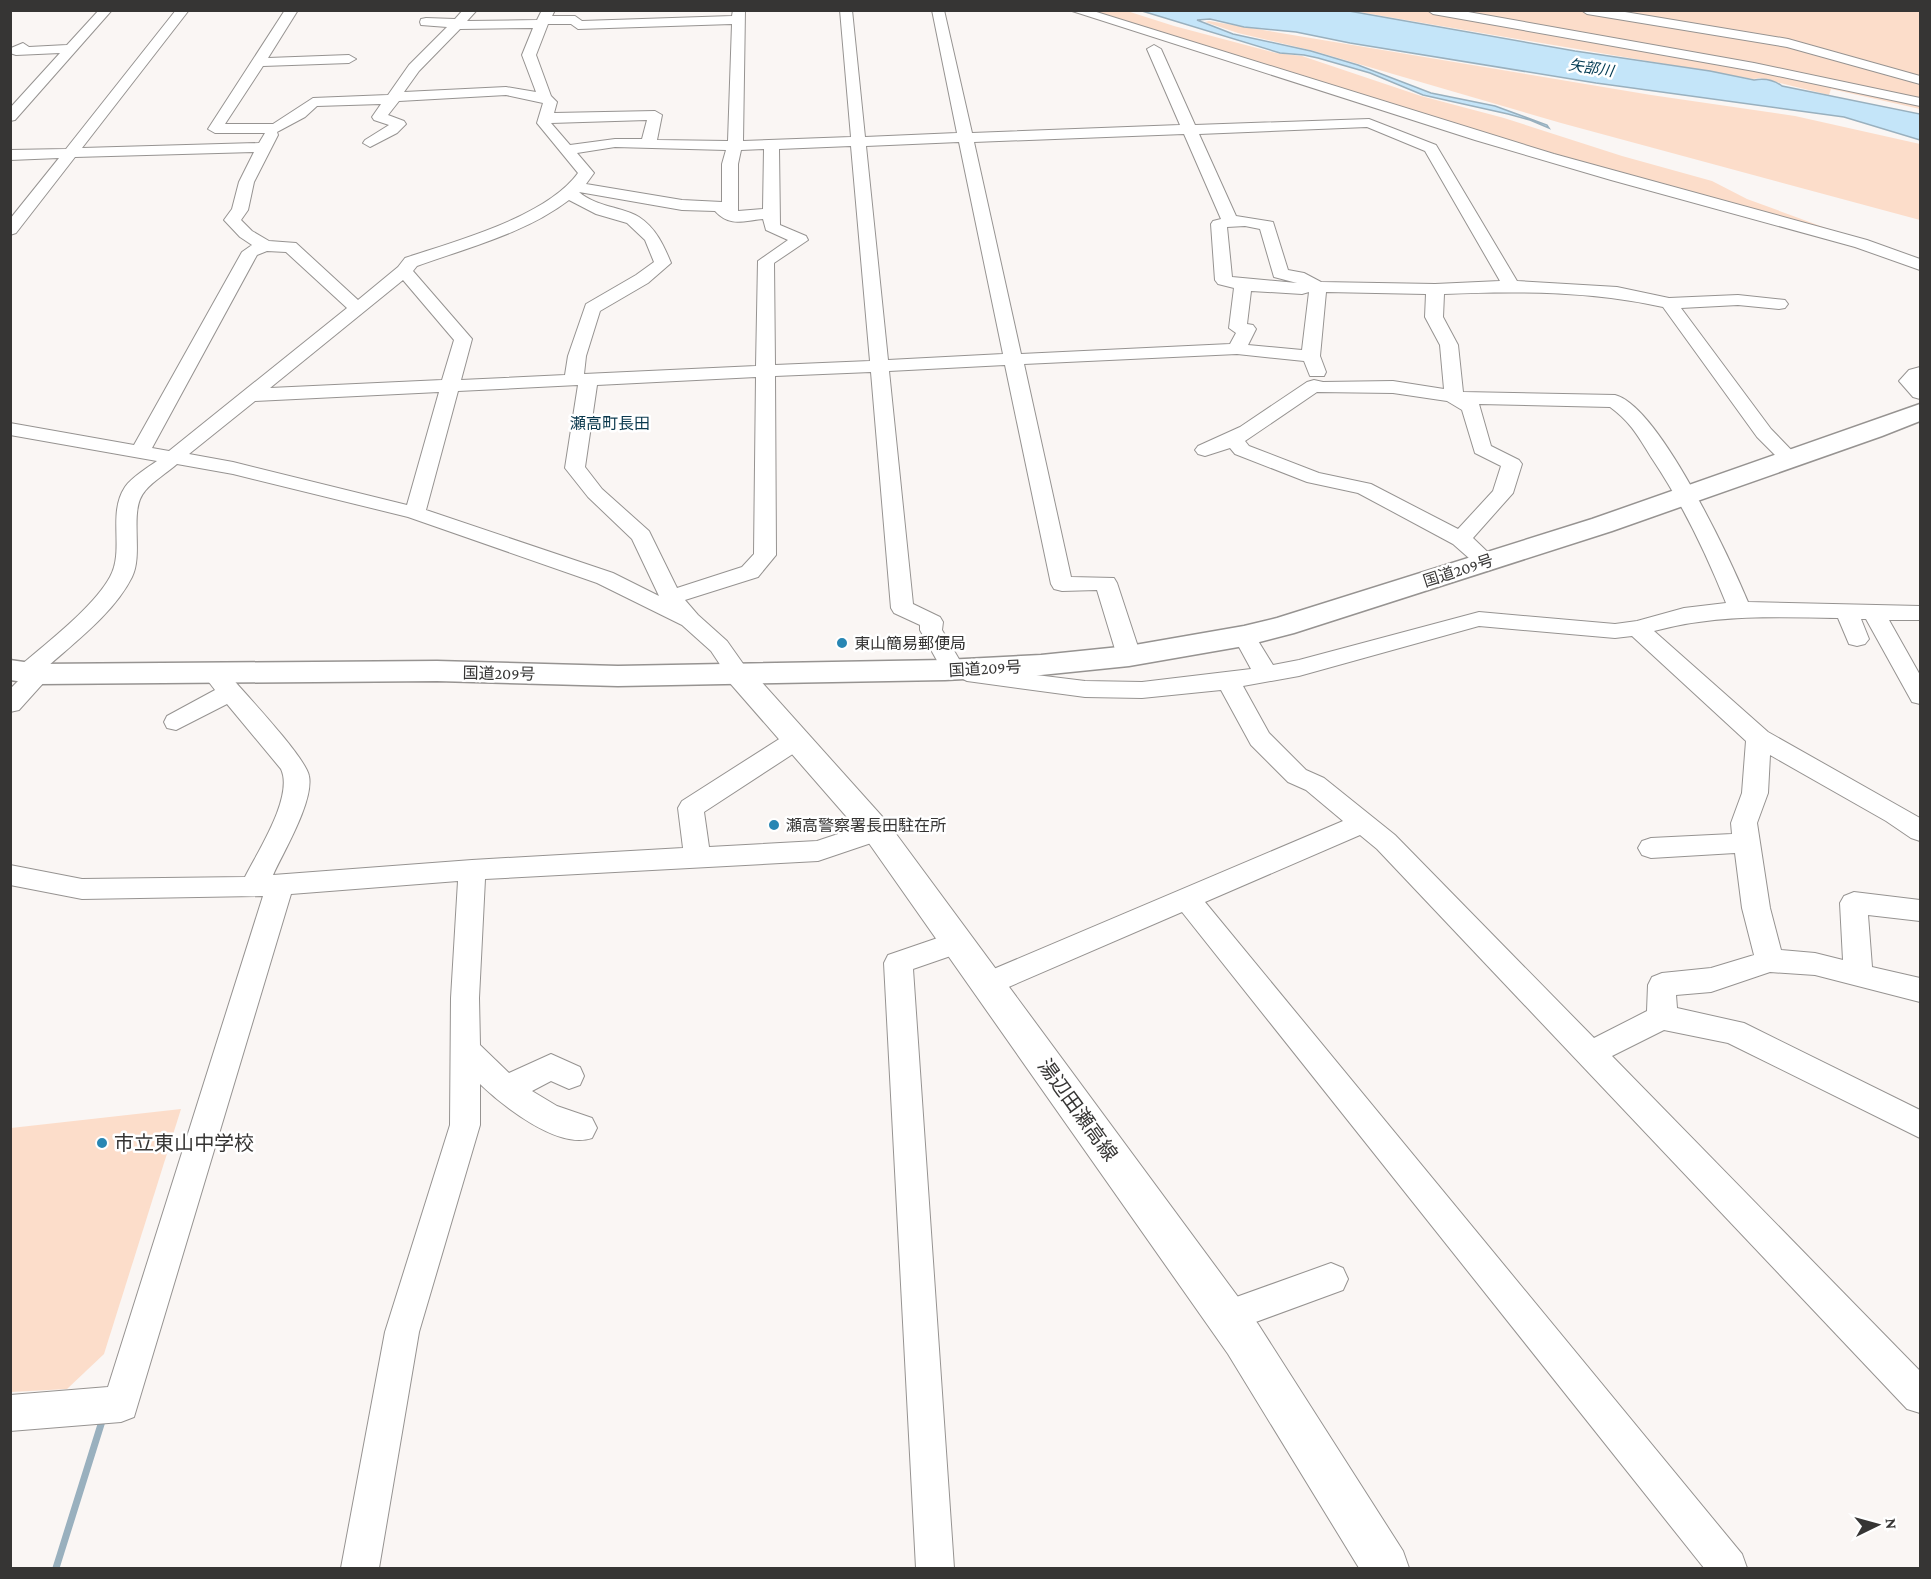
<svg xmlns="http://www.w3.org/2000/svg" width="1931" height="1579" font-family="'Crimson Pro','Noto Sans JP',serif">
  <rect width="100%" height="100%" fill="#faf6f4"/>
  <!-- green -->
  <g fill="#fcddca">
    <path d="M1078,11H1127L1174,26L1276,53L1302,56L1421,96L1504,118L1622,156L1712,181L1747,199L1856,239L1608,174Z"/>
    <path d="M1353,11H1920V109L1831,89L1829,95L1760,78L1753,79Z"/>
    <path d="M1209,21L1651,95L1795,116L1920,144V220L1561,123L1314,51L1238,33L1205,22Z"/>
    <path d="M181,1109L104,1354L67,1389L11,1392V1128Z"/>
  </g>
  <!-- water -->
  <path fill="#c4e5f9" stroke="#99b0be" stroke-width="1.5" d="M1142,11H1349L1575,51L1710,71L1754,80C1764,78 1774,80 1782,86L1920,114V140L1844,117L1596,83L1350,43L1296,32L1244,27L1210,19L1197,20L1233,34L1311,51L1358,65L1431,93L1495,106L1547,125L1549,128L1530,120L1508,114L1423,95L1370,73L1318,58L1304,55L1280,53Z"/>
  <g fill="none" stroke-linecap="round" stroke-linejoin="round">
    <!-- stream -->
    <path stroke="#99b0be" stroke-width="7" d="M56,1568L103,1418"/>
    <defs>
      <g id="minor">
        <path d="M99,10H112L15,120L10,121V108L60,53L16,55L10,53L11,48L23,43L29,47L67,45Z"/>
        <path d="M176,10H189L82,148L259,143L265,133H215L208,129L285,10H298L268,58L349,55L356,59L349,63L263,66L225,124H273L313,98L388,95L409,65L447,27L421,25L420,22L421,19L426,18L455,19L463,10H477L467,21L537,20L542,10H555L552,16H575L582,21L732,16L733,10H745L743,141L851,137L840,10H852L865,137L957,133L932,10H944L972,133L1180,125L1147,49L1154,45L1161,49L1195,125L1369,119L1436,145L1517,281L1617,287L1669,298L1738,295L1785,300L1788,304L1785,308L1779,309L1738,305L1681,308L1771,429L1800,459L1797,463H1783L1757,437L1663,307C1590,291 1518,291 1444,294L1443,317L1458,345L1463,392L1615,395C1659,406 1730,559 1748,602L1920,606V620H1889L1920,675V704L1912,702L1866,619H1861L1869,639L1865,644L1857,646L1849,644L1838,618C1776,617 1715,614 1654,631L1768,732L1920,818V841L1911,838L1886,821L1770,755L1768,793L1757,823L1770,908L1781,950L1815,953L1843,960L1840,903L1844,896L1854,892L1920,900V921L1868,915L1872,967L1920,978V1002L1815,975L1770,972L1711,992L1676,995L1677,1008L1744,1023L1920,1110V1138L1728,1043L1664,1030L1612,1056L1920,1371V1413L1907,1409L1377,849L1360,835L1205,902L1742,1554L1747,1568H1704L1182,912L997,992L987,996L977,992L973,984L977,976L1343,821L1306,790L1288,782L1251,745L1221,690L1142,698L1085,697L967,681L957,676L945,675L920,630V625L894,613L891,608L871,372L775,376L776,555L758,577L685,600L698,615L727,641L751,675L747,681L739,683L731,681L711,651L682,625L597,583L408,517L233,474L177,464C167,473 153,481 145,491C128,510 144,553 132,577C114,613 75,642 46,668L50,674L46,680L19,710L10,712V689L20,679L15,673L19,667C46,643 93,608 110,577C125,550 107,514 125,487C132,477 147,468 157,461L10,435V423L134,445L242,252L252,245L240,237L224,220L232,209L239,182L254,152L75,157L16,233L10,235V219L59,158L10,160V150L66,149ZM548,24H571L578,29L732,24L728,141L657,140L662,115L655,111L554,113L557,102L551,96L536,55ZM533,28L522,55L536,92L506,87L404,92L419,71L460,29ZM506,95L543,103L537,123L578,173C546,217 456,241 405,258L398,267L358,300L296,243L269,241L252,231L241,220L248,210L254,182L278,135L277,132L305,117L317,106L381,104L372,117L374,120L389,125L365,140L363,143L370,147L397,133L406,124L404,121L388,115L399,101ZM647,120L642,139H615L570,145L551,123ZM1367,127L1425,151L1500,281L1435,284L1321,282L1304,273L1288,270L1273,222L1236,216L1199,134ZM1184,134L1221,219L1213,221L1211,224L1215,280L1218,284L1234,288L1229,328L1236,333L1230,344L1021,354L974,142ZM959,142L1003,354L888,360L866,146ZM851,146L870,361L775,365L774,263L808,240L806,236L780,225L779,149ZM615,147L726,150L722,164V202L682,200L586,184L594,173L577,153ZM764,149L763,209L738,211V164L741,150ZM579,192L682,210L715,211C730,227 742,221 763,219L766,230L788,240L758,261L756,366L584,374L586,356L600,311L648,283L671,263C664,246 656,228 639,217C623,207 596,207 579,192ZM569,200L596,214L627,223L645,240L654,262L636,275L586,304L568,356L565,375L461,380L472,339L413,271L417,266C467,248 526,233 569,200ZM1245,226L1260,229L1274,277L1297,283L1232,277L1227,227ZM267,251L286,252L347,308L169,451L152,448L257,255ZM403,280L454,340L442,380L270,388ZM1251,291L1302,294L1309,292L1302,350L1248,345L1256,329L1253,325L1247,324ZM1326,292L1426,294L1425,317L1440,345L1444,389L1393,381L1323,382L1314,380L1307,382L1240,427L1198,446L1195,450L1198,454L1205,456L1230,448L1235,454L1307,482L1358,493L1453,544L1478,566L1486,568L1494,566L1497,561L1473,538L1513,493L1522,464L1519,460L1491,446L1479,404L1610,407C1632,423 1639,438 1653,460C1683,505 1706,553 1726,603L1684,608L1637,621L1615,624L1479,612L1299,660L1273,665L1252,631L1244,629L1236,631L1233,636L1251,669L1142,682L1085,681L963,666L942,630L943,622L940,617L913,604L889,371L1005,365L1051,584L1054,589L1062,591L1097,590L1117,656L1121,661L1129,664L1137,661L1141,656L1117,583L1114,578L1071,577L1024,364L1237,354L1304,361L1310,376H1324L1326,372L1320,356ZM756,377L754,554L742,567L677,588L649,531L602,489L585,467L597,385ZM578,385L565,468L588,497L632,539L659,596L613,573L426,510L458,391ZM439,392L407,505L233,462L189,454L255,401ZM1317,392L1393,393L1447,401L1462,410L1475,453L1501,466L1493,491L1458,529L1371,484L1319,473L1249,446L1245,441ZM1479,626L1615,638L1632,636L1746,741L1742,793L1731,823L1732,834L1651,838L1642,841L1638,848L1642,855L1651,858L1735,853L1742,908L1754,955L1711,968L1662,973L1652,977L1648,985L1647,1011L1594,1038L1395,835L1324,778L1306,770L1269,733L1243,686L1299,676Z"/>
        <path d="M1069,10H1090L1554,154L1867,240L1920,259V270L1855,247L1611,180L1475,140Z"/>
        <path d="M1427,10H1457L1754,63L1920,98V106L1754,71L1433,14Z"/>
        <path d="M1581,10H1613L1788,39L1920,76V84L1787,47L1587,14Z"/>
        <path d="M1920,367V399L1913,397L1899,381L1909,370Z"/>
        <path d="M214,665L222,667C238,686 306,757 309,776C314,801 284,851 273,875L472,860L683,848L678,808L682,801L787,734L796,731L805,734L808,740L805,746L704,812L709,847L817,841L877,821L886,824L890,831L886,838L818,861L485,879L479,998L480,1045L509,1073L551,1054L580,1067L584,1076L580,1085L569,1089L551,1081L532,1091L557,1106L592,1118L597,1128L592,1138C558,1150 503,1106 480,1084V1125L419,1332L379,1568H341L385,1332L450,1125L451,998L458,881L291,894L134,1417L121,1422L10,1431V1395L108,1387L263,896L82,899L10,885V865L82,879L245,877C258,851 294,796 281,769L227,704L176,730L167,728L164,722L167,716L215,690L202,673L206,667Z"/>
        <path d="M958,931L968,934L972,942L968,950L913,969L954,1568H916L884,963L888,955Z"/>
        <path d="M1331,1263L1343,1268L1348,1279L1343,1290L1226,1333L1214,1329L1209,1317L1214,1305Z"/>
      </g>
      <path id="major" d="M739,665L749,668L888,823L1258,1324L1403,1551L1409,1568H1359L1228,1354L866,839L729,682L724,675L729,668Z"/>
      <path id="highway" d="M1920,404V421L1882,436L1612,531L1294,633L1244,646L1129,666L1041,675L945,680L618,686L437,681L38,684L10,680V660L38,664L437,661L618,666L945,660L1041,655L1129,646L1244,626L1277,618L1592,519Z"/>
    </defs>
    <!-- minor casing -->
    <use href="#minor" stroke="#969391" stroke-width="2"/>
    <!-- major casing -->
    <use href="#major" stroke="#969391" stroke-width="2"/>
    <!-- highway casing -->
    <use href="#highway" stroke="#969391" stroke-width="3"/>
    <!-- minor -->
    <use href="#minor" fill="#fff" fill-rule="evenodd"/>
    <!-- major -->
    <use href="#major" fill="#fff" fill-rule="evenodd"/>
    <!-- highway -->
    <use href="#highway" fill="#fff" fill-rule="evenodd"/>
  </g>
  <!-- markers -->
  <g fill="#2886b3" stroke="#fff" stroke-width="2">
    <circle cx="842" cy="643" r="6"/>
    <circle cx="774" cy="825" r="6"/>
    <circle cx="102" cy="1143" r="6"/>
  </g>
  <g text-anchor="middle" stroke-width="5" stroke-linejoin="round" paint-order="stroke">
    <!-- far-water labels -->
    <g font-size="15" font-style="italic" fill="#003951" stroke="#fff">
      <text transform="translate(1591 68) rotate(9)" y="5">矢部川</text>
    </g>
    <!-- far-quarter labels -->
    <g font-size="16" fill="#0a384d" stroke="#fff">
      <text x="610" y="429">瀬高町長田</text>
    </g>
    <!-- street labels -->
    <g font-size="16" fill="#363534" stroke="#fff">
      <text transform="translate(1458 570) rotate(-18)" y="6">国道209号</text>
      <text transform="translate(985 668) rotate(-3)" y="6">国道209号</text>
      <text transform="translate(499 673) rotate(1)" y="6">国道209号</text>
    </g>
    <!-- poi labels -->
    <g font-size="16" fill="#363534" stroke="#fff" text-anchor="start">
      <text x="854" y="649">東山簡易郵便局</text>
      <text x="786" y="831">瀬高警察署長田駐在所</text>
    </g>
    <!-- near-street labels -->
    <g font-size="20" fill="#363534" stroke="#fff">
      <text transform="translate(1078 1110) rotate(54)" y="7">湯辺田瀬高線</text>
    </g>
    <!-- near-poi labels -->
    <g font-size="20" fill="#363534" stroke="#fff" text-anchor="start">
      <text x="114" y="1150">市立東山中学校</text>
    </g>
  </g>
  <!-- border -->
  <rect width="1931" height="1579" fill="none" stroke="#363534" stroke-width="24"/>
  <!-- north arrow -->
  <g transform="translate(1877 1525) rotate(85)" stroke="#ffffff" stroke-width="4.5" paint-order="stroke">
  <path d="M0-4.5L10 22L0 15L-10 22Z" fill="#363534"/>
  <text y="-9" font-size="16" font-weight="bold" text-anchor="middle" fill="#363534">N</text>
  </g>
</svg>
